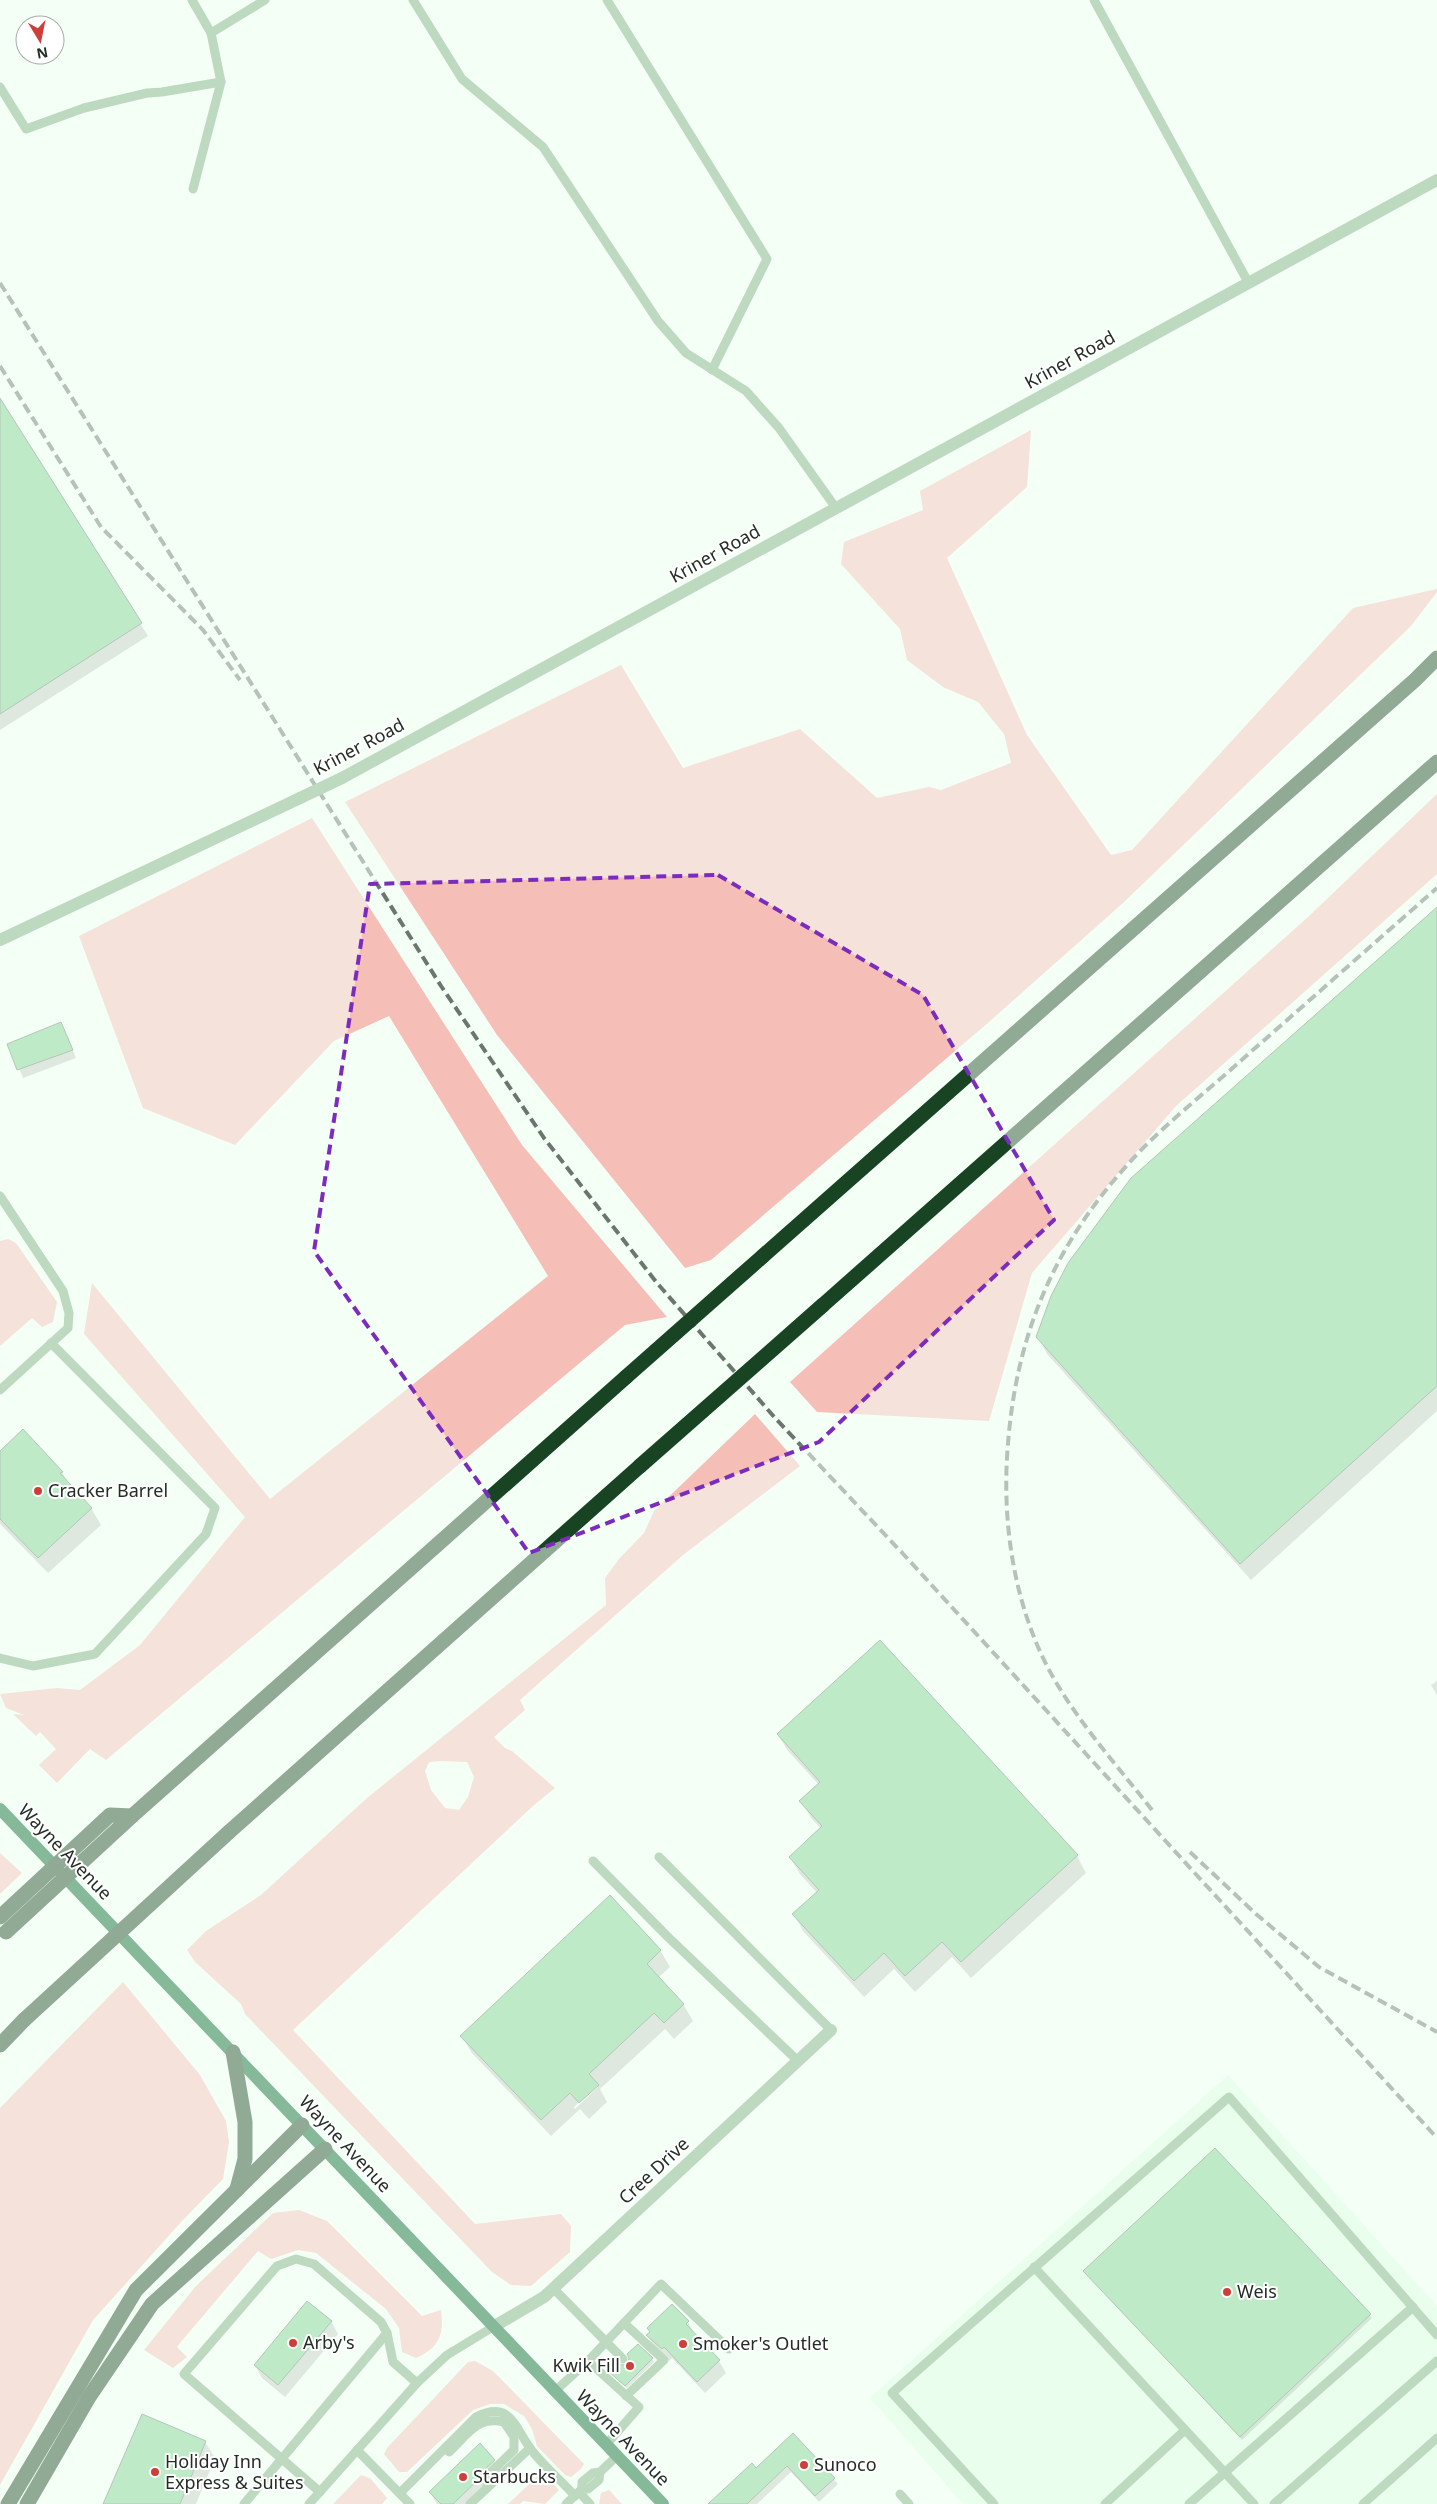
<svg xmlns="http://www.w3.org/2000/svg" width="1437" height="2504" font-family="'Noto Sans',sans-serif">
  <rect width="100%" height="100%" fill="#f4fff6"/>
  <!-- built -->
  <path fill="#dbfcdf" d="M1228,2075L1437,2306V2504H963L870,2398Z"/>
  <!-- green -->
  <g fill="#f5bfb8" fill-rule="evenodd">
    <path d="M1031,430L1027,487L947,558L1027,735L1111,855L1132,850L1353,608L1437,589V592L1411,626L1123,903L989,1022L711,1260L685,1268L497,1035L345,802L621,665L683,768L800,729L877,798L929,787L941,790L1011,763L1004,734L978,702L943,687L907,660L900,629L841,564L844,542L923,510L920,491Z"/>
    <path d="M1437,794V874L1176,1106L1032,1273L989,1421L817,1412L790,1382L1308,917Z"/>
    <path d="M312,818L522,1145L667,1317L625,1325L106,1760L90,1749L57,1783L39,1765L56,1749L40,1732L36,1736L13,1714L24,1715L6,1708L0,1694L57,1688L80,1690L140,1645L245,1517L84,1334L92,1283L270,1499L548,1276L389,1016L334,1041L235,1145L143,1108L79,936Z"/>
    <path d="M8,1239L16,1243L57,1302L53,1322L42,1327L32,1318L0,1346V1241Z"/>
    <path d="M755,1414L800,1466L683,1555L520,1700L525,1710L494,1737L505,1748L512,1751L555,1788L534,1805L293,2030L475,2224L561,2214L571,2226L570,2252L531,2286L511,2285L492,2272L245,2014L241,2004L195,1962L187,1950L206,1931L261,1895L367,1798L606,1605L605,1578L619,1559L644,1533L654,1511ZM442,1761L467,1762L474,1777L468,1797L459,1810L445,1808L431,1790L425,1771L429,1762Z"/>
    <path d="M0,1853L22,1873L0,1894Z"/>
    <path d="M123,1982L200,2075L226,2121L229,2142L223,2179L182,2221L93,2320L0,2485V2108Z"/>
    <path d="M299,2210L327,2221L422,2316L441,2310C444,2334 440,2347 416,2358L402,2352L399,2328L386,2309L316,2253L298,2250L271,2259L258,2251L180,2343L177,2347L187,2357L173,2368L144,2350L196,2286L273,2213Z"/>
    <path d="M475,2361L493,2371L584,2464L581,2469L571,2477L565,2475L537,2446L532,2429L524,2416L504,2404H490L473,2410L407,2472H399L384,2454L387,2448L468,2362Z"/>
    <path d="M542,2472L559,2490L545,2504L523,2501L520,2504H508Z"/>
    <path d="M361,2475L370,2478L387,2498L382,2504H333Z"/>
    <path d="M609,2490L622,2504H599L601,2493Z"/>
  </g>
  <!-- shadow -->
  <g fill="#0003" fill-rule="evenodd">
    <path d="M0,400L148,636L0,730Z"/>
    <path d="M1437,908V1411L1251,1580L1047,1354L1038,1337Z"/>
    <path d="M65,1031L76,1058L23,1078L9,1044Z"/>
    <path d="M0,1453L62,1472L69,1485L91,1508L101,1525L48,1573L0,1524Z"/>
    <path d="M1437,1681V1695L1431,1685Z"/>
    <path d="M778,1735L1077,1856L1086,1873L971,1978L952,1957L915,1992L894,1969L864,1997L803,1931L794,1914L817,1893L800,1874L790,1857L821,1829L811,1818L801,1801L819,1785L788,1751Z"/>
    <path d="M660,1950L670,1967L658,1978L683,2004L693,2021L674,2039L665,2029L600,2089L607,2102L589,2119L580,2109L551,2136L471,2052L462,2036ZM598,2084V2087L575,2109L574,2107Z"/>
    <path d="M1215,2149L1372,2318L1242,2440L1087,2274Z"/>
    <path d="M331,2321L338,2334L285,2397L262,2378L255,2365Z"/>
    <path d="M688,2322L695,2335L719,2361L726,2373L705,2393L672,2358L669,2361L655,2348L648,2336Z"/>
    <path d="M652,2359L654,2362L627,2388L611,2372L622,2366Z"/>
    <path d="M793,2435L838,2484L819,2502L791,2472L757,2504H721Z"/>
    <path d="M205,2442L215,2458L196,2504H105Z"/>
    <path d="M494,2461L501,2473L473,2504H437L430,2492Z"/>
  </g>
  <!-- building -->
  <g fill="#7ed18e" stroke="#69816d">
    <path d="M0,398L142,623L0,714Z"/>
    <path d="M1437,907V1386L1240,1564L1036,1337L1051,1296L1068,1263L1131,1178Z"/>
    <path d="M61,1022L73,1050L17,1070L7,1044Z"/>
    <path d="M23,1429L63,1472L60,1473L92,1508L38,1558L0,1519V1451Z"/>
    <path d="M880,1640L1078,1855L961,1962L942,1942L905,1976L884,1953L854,1981L792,1914L819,1890L789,1857L822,1826L799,1801L820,1782L777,1734Z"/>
    <path d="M610,1895L661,1950L647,1964L684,2004L664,2023L654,2013L589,2074L599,2085L579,2103L570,2093L541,2120L460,2036Z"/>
    <path d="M1215,2148L1371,2314L1240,2437L1083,2271Z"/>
    <path d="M307,2301L332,2321L278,2385L254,2365Z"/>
    <path d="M672,2304L689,2321L686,2324L720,2360L697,2382L664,2347L662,2349L646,2335L650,2332L647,2328Z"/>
    <path d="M638,2344L653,2358L625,2386L609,2372L618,2363L622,2365L627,2364L629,2358L627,2354Z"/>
    <path d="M142,2414L206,2441L180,2504H103Z"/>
    <path d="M793,2433L835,2478L815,2496L787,2466L747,2504H708L752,2463L756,2468Z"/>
    <path d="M480,2443L495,2460L485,2469L482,2476L453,2504H441L429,2492Z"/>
  </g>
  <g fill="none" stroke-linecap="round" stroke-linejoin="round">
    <!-- service -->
    <g stroke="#7aad82" stroke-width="9">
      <path d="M192,0L211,33L221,82L193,189"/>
      <path d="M413,0L462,79L543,147L658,321L686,353L746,391L779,428L836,508"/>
      <path d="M607,0L767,259L712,370"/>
      <path d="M1094,0L1248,282"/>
      <path d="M211,33L265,0"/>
      <path d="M0,87L26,129L84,108L147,93L162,92L221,82"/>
      <path d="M0,1196L63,1291L69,1313L68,1328L0,1390"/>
      <path d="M0,1658L33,1666L95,1654L206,1534L215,1508L51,1343"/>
      <path d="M659,1857L831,2030"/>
      <path d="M593,1861L668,1937L798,2061"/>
      <path d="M1034,2267L1254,2504"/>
      <path d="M553,2288L623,2359"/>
      <path d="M624,2323L664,2360L626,2396"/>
      <path d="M588,2361L661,2284L729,2349"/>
      <path d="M554,2392L588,2361L639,2407L606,2445"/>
      <path d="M357,2450L410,2504"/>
      <path d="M449,2452C468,2434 477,2416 504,2422L514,2437V2450L489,2474L487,2488"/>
      <path d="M582,2489V2482L593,2473L600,2472L617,2456"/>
      <path d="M320,2492L184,2374L277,2266L296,2259L314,2264L381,2322L387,2333L393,2362L417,2383"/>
      <path d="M579,2492L590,2504"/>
      <path d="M400,2493L476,2417C510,2400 514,2426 530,2448C542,2465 561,2480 575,2496"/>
      <path d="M900,2494L909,2504"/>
      <path d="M244,2504L387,2333"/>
      <path d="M309,2504L417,2383L447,2355L493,2327"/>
      <path d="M470,2504L530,2448"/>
      <path d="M566,2504L582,2489H588L599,2480L600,2472"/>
      <path d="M994,2504L892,2393L1229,2097L1437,2335"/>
      <path d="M1105,2504L1185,2430"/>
      <path d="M1189,2504L1413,2307"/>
      <path d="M1274,2504L1437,2361"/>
      <path d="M1363,2504L1437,2438"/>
    </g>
    <!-- minor -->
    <path stroke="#7aad82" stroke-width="12" d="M493,2327L544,2297L831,2030"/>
    <!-- tertiary -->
    <g stroke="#7aad82" stroke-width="12">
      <path d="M342,778L1437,180"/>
      <path d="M0,940L300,798"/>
    </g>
    <!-- primary -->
    <path stroke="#006528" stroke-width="12" d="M0,1809L663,2504"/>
    <!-- motorway -->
    <g stroke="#194423" stroke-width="15">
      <path d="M763,1256L1415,680L1437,658"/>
      <path d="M823,1305L1437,762"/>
      <path d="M132,1816L626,1377"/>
      <path d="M229,1832L640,1466"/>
      <path d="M0,2045L24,2020"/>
      <path d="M233,2052L245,2122V2159L237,2189"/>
      <path d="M8,2504L136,2290L302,2125"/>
      <path d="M27,2504L89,2397L152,2304L325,2149"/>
    </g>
    <!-- rail -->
    <g stroke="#6c766e" stroke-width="4" stroke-dasharray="10 5" stroke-linecap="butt">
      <path d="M0,283L441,986L544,1138L657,1283L776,1419L906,1557L1437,2138"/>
      <path d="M0,366L101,527L203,630L240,680"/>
      <path d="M1152,1810C1116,1764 1075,1719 1048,1668C1015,1604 1003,1529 1007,1458C1014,1333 1056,1238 1143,1148C1175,1116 1212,1087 1245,1057C1309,1001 1373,944 1437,888"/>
      <path d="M1190,1852L1256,1914L1319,1967L1437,2032"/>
    </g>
    <!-- tertiary-bridge -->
    <path stroke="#7aad82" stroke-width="12" d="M300,798L342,778"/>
    <!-- motorway-bridge -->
    <g stroke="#194423" stroke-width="15">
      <path d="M626,1377L763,1256"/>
      <path d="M640,1466L823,1305"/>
      <path d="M0,1917L110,1815L132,1816"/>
      <path d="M6,1932L132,1816"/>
      <path d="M24,2020L229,1832"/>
    </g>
  </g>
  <!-- marked area -->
  <path d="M0 0H1437V2504H0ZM718,875L923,995L1054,1220L819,1442L529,1553L314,1251L370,884Z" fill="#f4fff6" fill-opacity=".55" fill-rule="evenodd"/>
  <path fill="none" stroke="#7b2cbf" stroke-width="4" stroke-dasharray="10 6" stroke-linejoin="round" d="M718,875L923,995L1054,1220L819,1442L529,1553L314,1251L370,884Z"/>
  <!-- markers -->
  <g fill="#ce3f39" stroke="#fff" stroke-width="2">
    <circle cx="38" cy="1491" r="5"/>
    <circle cx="1227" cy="2292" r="5"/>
    <circle cx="293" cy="2343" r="5"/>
    <circle cx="683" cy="2344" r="5"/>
    <circle cx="630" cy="2366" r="5"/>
    <circle cx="804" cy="2465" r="5"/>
    <circle cx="155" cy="2472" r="5"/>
    <circle cx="463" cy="2477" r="5"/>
  </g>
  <g text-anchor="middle" stroke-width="4" stroke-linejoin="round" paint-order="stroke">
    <!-- street labels -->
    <g font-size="18" fill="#232d25" stroke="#fff">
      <text transform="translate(1070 360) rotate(-29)" y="6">Kriner Road</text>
      <text transform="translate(715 554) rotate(-29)" y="6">Kriner Road</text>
      <text transform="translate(359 747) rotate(-28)" y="6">Kriner Road</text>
      <text transform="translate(65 1852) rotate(46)" y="6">Wayne Avenue</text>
      <text transform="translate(345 2144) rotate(47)" y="6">Wayne Avenue</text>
      <text transform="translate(654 2171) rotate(-43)" y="6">Cree Drive</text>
      <text transform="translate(623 2438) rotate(46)" y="6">Wayne Avenue</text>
    </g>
    <!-- poi labels -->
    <g font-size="18" fill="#232d25" stroke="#fff" text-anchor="start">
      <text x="48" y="1497">Cracker Barrel</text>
      <text x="1237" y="2298">Weis</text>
      <text x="303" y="2349">Arby's</text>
      <text x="693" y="2350">Smoker's Outlet</text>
      <text x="620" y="2372" text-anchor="end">Kwik Fill</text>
      <text x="165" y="2468">Holiday Inn<tspan x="165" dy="21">Express &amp; Suites</tspan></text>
      <text x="814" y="2471">Sunoco</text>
      <text x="473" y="2483">Starbucks</text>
    </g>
  </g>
  <!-- north arrow -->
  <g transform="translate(40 40) rotate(170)"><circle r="24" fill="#ffffff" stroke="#a7aba8"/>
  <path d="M0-4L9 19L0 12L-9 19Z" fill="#ce3f39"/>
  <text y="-8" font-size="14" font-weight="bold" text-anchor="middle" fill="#232d25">N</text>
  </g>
</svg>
